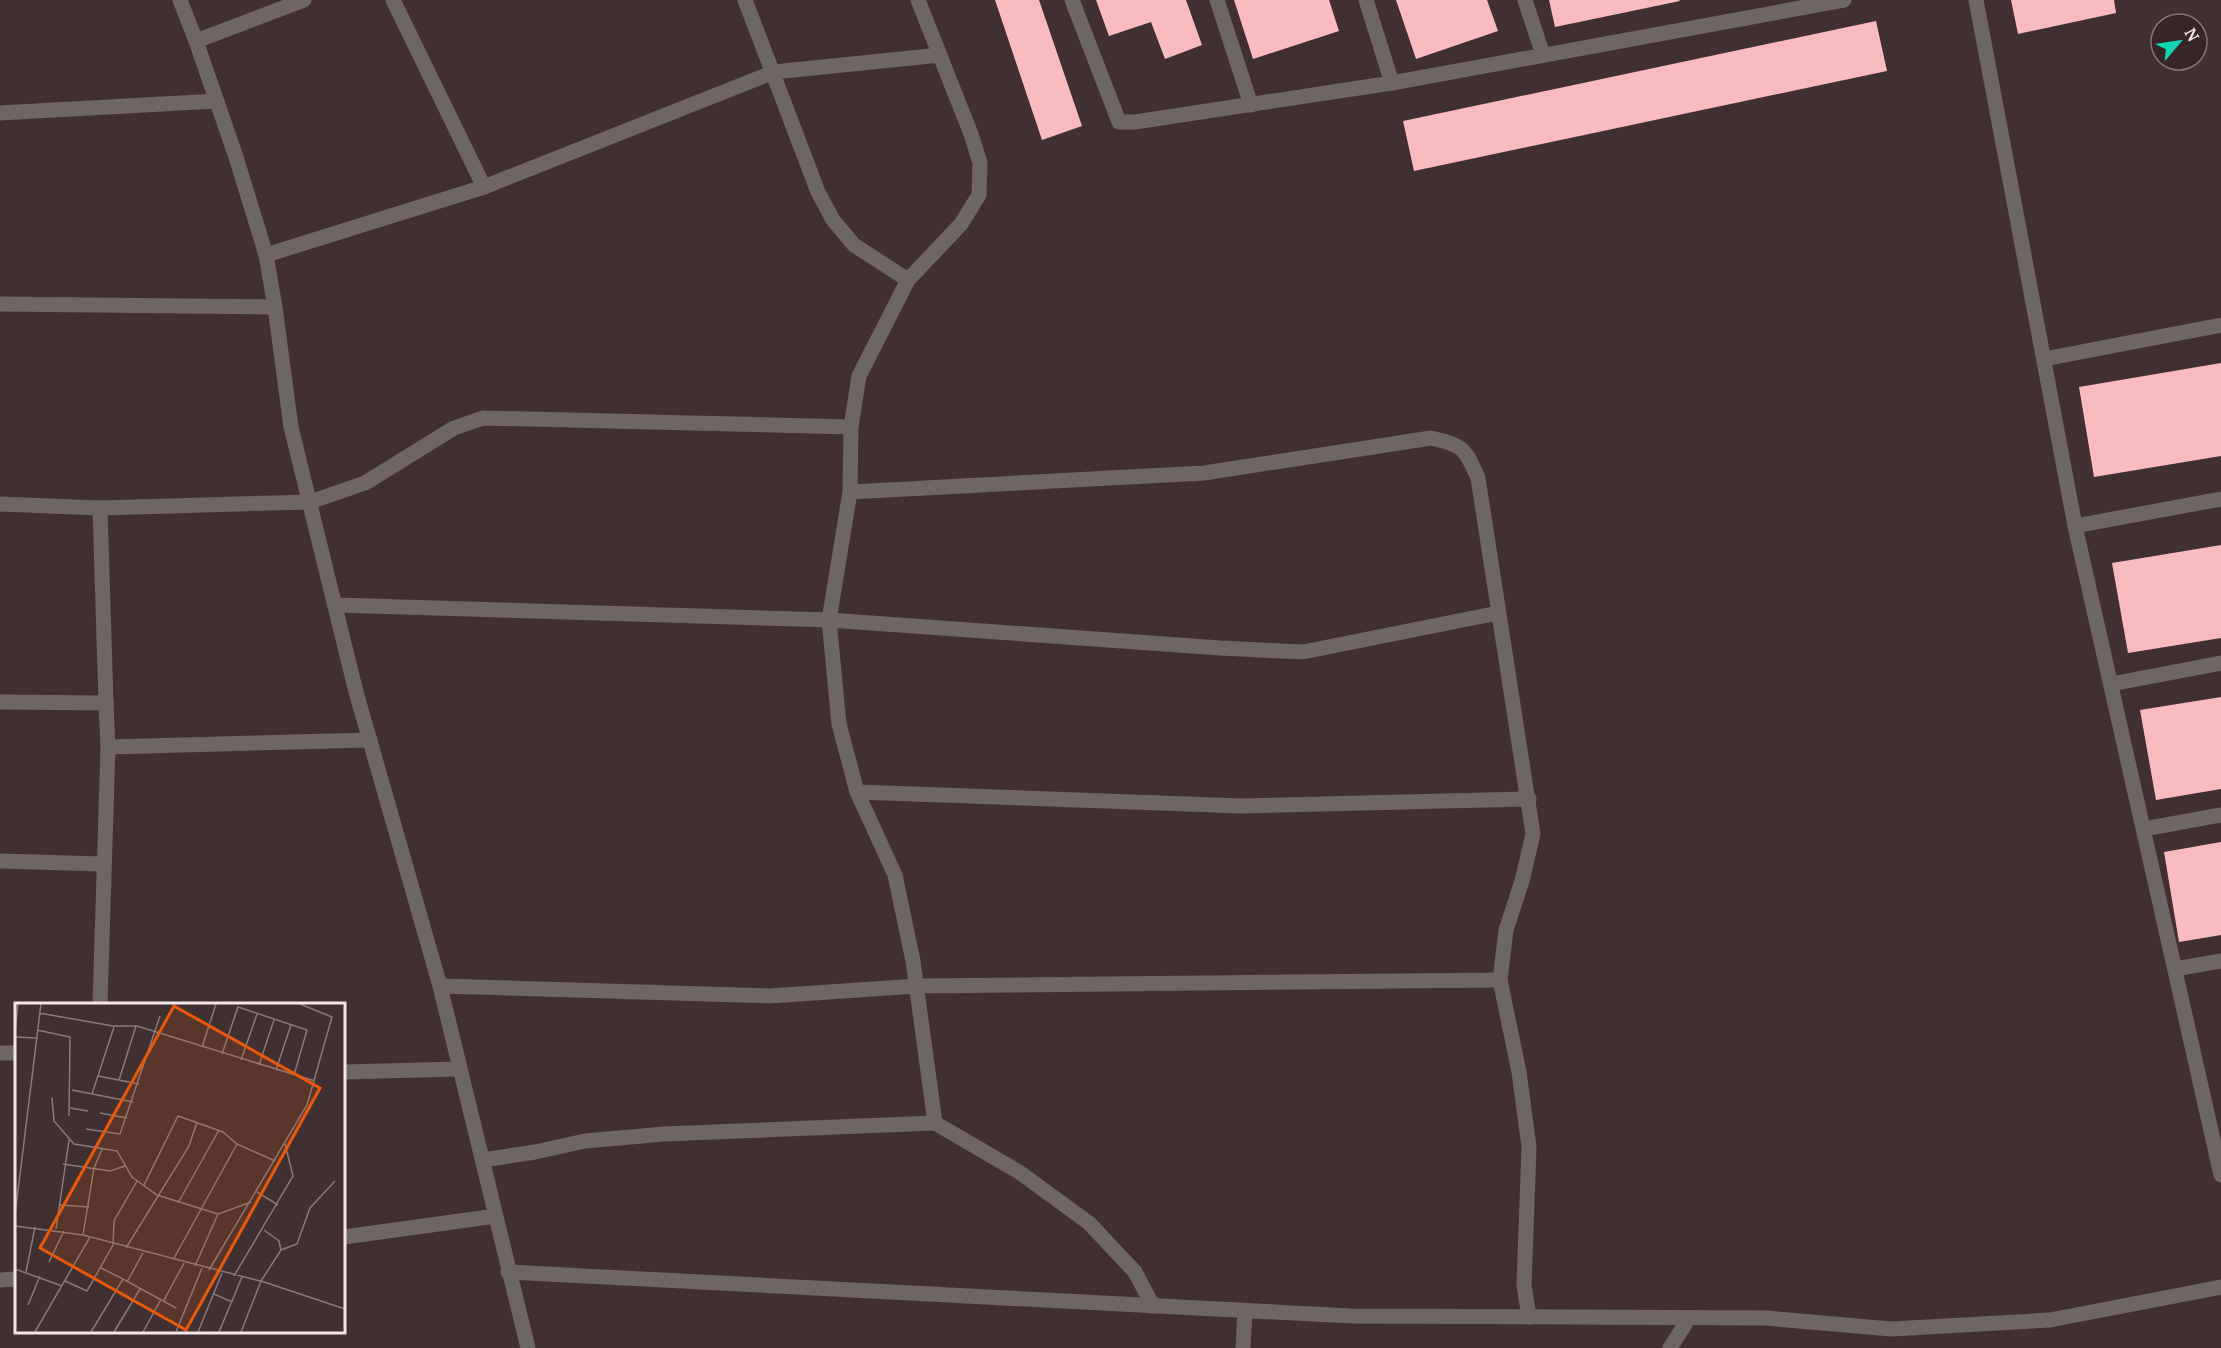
<svg xmlns="http://www.w3.org/2000/svg" width="2221" height="1348" font-family="'PT Serif',serif">
  <rect width="100%" height="100%" fill="#413031"/>
  <!-- building -->
  <g fill="#f9bbbf">
    <path d="M995,0H1039L1082,126L1042,140Z"/>
    <path d="M1096,0H1186L1202,45L1165,59L1151,22L1109,36Z"/>
    <path d="M1234,0H1329L1339,31L1253,59Z"/>
    <path d="M1396,0H1487L1498,31L1416,59Z"/>
    <path d="M1549,0H1679L1680,1L1555,27Z"/>
    <path d="M2011,0H2114L2116,13L2018,34Z"/>
    <path d="M1876,21L1887,71L1414,171L1403,121Z"/>
    <path d="M2221,363V456L2094,477L2079,387Z"/>
    <path d="M2221,545V638L2128,653L2112,563Z"/>
    <path d="M2221,697V789L2156,800L2140,710Z"/>
    <path d="M2221,842V935L2179,942L2164,852Z"/>
  </g>
  <g fill="none" stroke-linecap="round" stroke-linejoin="round">
    <!-- minor -->
    <g stroke="#6e6565" stroke-width="15">
      <path d="M180,0L196,41L236,157L266,255L275,307L291,427L356,692L440,986L528,1348"/>
      <path d="M393,0L484,187"/>
      <path d="M745,0L818,192L833,220L854,245L908,280"/>
      <path d="M918,0L971,134L980,163L979,195L961,224L908,280L859,376L851,427L850,492L829,620L839,724L857,792L895,875L913,961L935,1123"/>
      <path d="M1072,0L1119,122H1135L1392,83L1844,0"/>
      <path d="M1217,0L1251,105"/>
      <path d="M1366,0L1392,83"/>
      <path d="M1525,0L1543,55"/>
      <path d="M1976,0L2075,526L2221,1175"/>
      <path d="M196,41L304,0"/>
      <path d="M0,113L217,101"/>
      <path d="M266,255L484,187L774,72L940,55"/>
      <path d="M0,304L275,307"/>
      <path d="M2044,359L2221,325"/>
      <path d="M850,492L1204,473L1431,438C1463,445 1465,448 1478,478L1533,834L1522,881L1506,930L1500,980L1519,1072L1529,1147L1524,1285L1529,1317"/>
      <path d="M0,504L100,508L310,502L365,483L454,428L483,418L851,427"/>
      <path d="M100,508L106,703"/>
      <path d="M2075,526L2221,499"/>
      <path d="M335,605L829,620L1220,648L1303,652L1498,613"/>
      <path d="M2111,684L2221,663"/>
      <path d="M0,702L106,703L108,747L100,1004"/>
      <path d="M108,747L370,740"/>
      <path d="M857,792L1242,806L1529,799"/>
      <path d="M2144,829L2221,815"/>
      <path d="M0,861L103,864"/>
      <path d="M2175,969L2221,961"/>
      <path d="M440,986L770,996L917,986L1500,980"/>
      <path d="M0,1053H16"/>
      <path d="M344,1072L459,1069"/>
      <path d="M483,1160L535,1152L585,1141L664,1134L935,1123L1019,1172L1089,1223L1135,1272L1153,1306"/>
      <path d="M344,1237L496,1216"/>
      <path d="M508,1272L1351,1316L1765,1318L1891,1329L2050,1320L2221,1287"/>
      <path d="M0,1280L16,1279"/>
      <path d="M1243,1348L1245,1311"/>
      <path d="M1670,1348L1689,1318"/>
    </g>
  </g>
  <!-- overview -->
  <g transform="translate(15 1003)">
    <rect width="330" height="330" fill="#413031"/>
    <path fill="none" stroke="#88797a" stroke-width="1.5" d="M24,10L98,23H122L300,78M22,27L55,34L54,113M0,29L3,1M0,34L21,35M187,44L201,1M207,51L223,4L292,27L279,72M226,57L242,11M244,62L259,17M261,67L276,22M83,73L124,81M104,77L121,23M57,87L118,99M77,91L99,24M37,95L39,118L59,141L102,148L117,174L142,192L203,211M55,105L73,108M85,110L112,115M71,126L105,131L145,13M48,161L95,168L110,163M129,182L163,113L208,129L222,141L260,158M242,189L263,202M163,200L204,127M44,202L74,204M0,212L26,1M0,223L68,232L249,279L330,306M41,226L54,137M68,232L79,165L87,146M111,245L174,143L182,119M266,247L282,241L295,205L320,178M158,257L222,141M34,259L49,228M180,263L203,211L236,199M86,265L108,276M0,266L47,283M194,267L292,102L317,14L285,1M11,269L20,224M219,273L278,173L270,141M50,278L72,288L98,242L99,218L122,178M112,279L128,250M199,291L217,299M148,299L169,260M13,302L25,273M20,329L75,234M76,329L108,276L161,305M99,329L125,286M128,329L145,298M161,329L187,265M183,329L207,270M204,329L227,274M226,329L246,278L266,247L264,238L249,227"/>
    <path fill="#e8590c" fill-opacity="0.15" stroke="#e8590c" stroke-width="3" d="M159,3L305,85L171,327L25,245Z"/>
    <rect width="330" height="330" fill="none" stroke="#f2e7e7" stroke-width="3"/>
  </g>
  <!-- north arrow -->
  <g transform="translate(2179 42) rotate(61)"><circle r="28" fill="#372627" stroke="#827374" stroke-width="1.5"/>
  <path d="M0-4.5L10 22L0 15L-10 22Z" fill="#14d5b3"/>
  <text y="-9" font-size="16" font-weight="bold" text-anchor="middle" fill="#f2e7e7">N</text>
  </g>
</svg>
